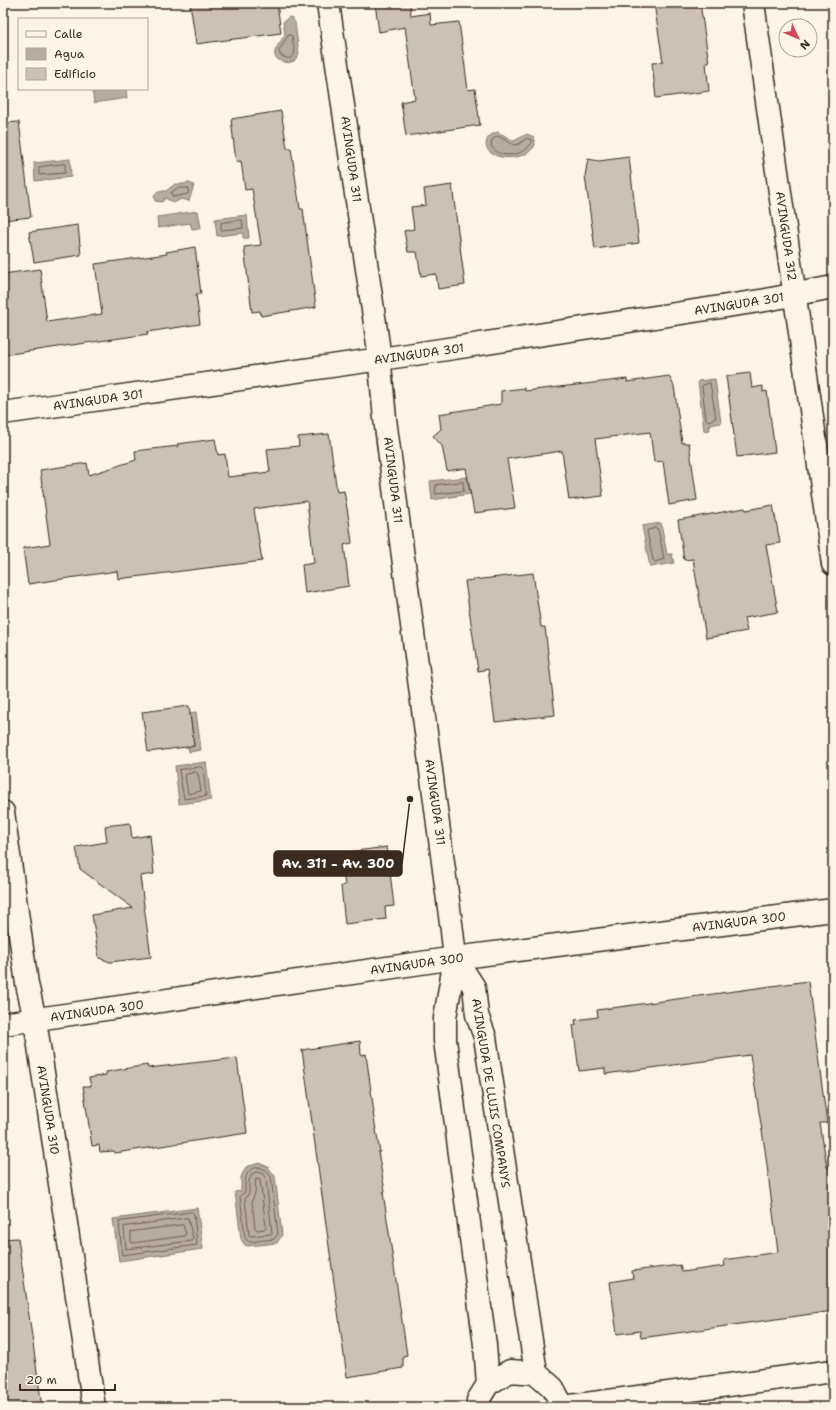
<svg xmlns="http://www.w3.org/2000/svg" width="836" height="1410" font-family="'Shantell Sans',sans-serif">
  <rect width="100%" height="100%" fill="#fcf5e5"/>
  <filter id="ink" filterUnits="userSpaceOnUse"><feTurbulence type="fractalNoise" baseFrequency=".025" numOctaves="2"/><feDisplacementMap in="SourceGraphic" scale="8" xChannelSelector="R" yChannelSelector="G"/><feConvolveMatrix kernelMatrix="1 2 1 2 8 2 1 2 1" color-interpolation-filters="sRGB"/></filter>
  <g filter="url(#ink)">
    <!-- water -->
    <g fill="#b7ad9e" stroke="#85796b">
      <path d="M289,17L292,18L295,23L299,54L294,61C289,63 285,63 281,61C266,55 282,42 285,34L283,22Z"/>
      <path d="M92,89H126L127,98L94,103Z"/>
      <path d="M498,132L514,141L527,134L534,137L535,145C524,166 476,159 488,138C490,135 494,133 498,132Z"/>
      <path d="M70,159L71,177L35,181L34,163Z"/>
      <path d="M187,182L194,185L189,201L181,199L174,203L165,198L162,202L155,201L154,196L158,191H166L175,184H185Z"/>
      <path d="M198,211L201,228L192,229L190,223L158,228L157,217Z"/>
      <path d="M247,215L249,238H243V233L217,236L215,219Z"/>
      <path d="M715,379L721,423L709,425L710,430L704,431L698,381Z"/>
      <path d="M467,477L470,494L432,500L430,481Z"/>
      <path d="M661,523L667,554H672L674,563L650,567L642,526Z"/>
      <path d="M196,712L201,750L189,752L188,746H194L190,713Z"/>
      <path d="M206,762L211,800L179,804L175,766Z"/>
      <path d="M259,1163L268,1167L275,1176L282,1235L277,1243L248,1246L245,1245L241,1239L235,1192L241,1191V1177L246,1167Z"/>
      <path d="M197,1208L203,1249L119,1261L113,1219Z"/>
    </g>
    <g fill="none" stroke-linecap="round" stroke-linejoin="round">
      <!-- shore -->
      <g stroke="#6d5e51" stroke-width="1">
        <path d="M289,35L292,36L295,53L291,58H286L280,55L279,51Z"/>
        <path d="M498,136L514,145L519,144L527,138L531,140V144C523,156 499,160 491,146L492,140Z"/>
        <path d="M65,164V173L39,175V167Z"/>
        <path d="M178,188H189L188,194L173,197L171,193Z"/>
        <path d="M242,220L243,228L221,230V223Z"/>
        <path d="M710,383L716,418L708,421L706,419L702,386Z"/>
        <path d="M463,482L464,491L435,494L436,485Z"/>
        <path d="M656,528L658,529L664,559L655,562L653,560L647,531Z"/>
        <path d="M200,767L203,768L206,796L184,799L179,770Z"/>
        <path d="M196,772L198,774L201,791L188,794L185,775Z"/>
        <path d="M259,1167L266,1170L271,1177L278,1234L274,1239L249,1242L245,1238L240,1196L245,1192C245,1180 244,1169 259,1167Z"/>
        <path d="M258,1172L263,1174L266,1179L272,1233L271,1234L251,1236L249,1235L245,1199L249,1193V1181L252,1174Z"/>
        <path d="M256,1179L260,1180L266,1227L264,1229L257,1230L255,1228L252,1201L255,1193Z"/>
        <path d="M192,1212L194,1214L197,1245L122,1255L119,1222Z"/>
        <path d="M188,1218L193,1239L191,1241L126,1249L124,1227Z"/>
        <path d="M183,1225L186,1234L184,1236L133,1243L131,1242V1232Z"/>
      </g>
    </g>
    <!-- building -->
    <g fill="#ccc2b3" stroke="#3b2a1e">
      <path d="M190,3H277L281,33L196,44Z"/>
      <path d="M375,3H410L411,16L430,13L431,25L459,22L468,90L475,89L480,125L406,136L401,102L415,99L405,27L379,32Z"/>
      <path d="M654,3H700L709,63H706L709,91L656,98L652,63L663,62Z"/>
      <path d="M281,111L287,148H291L300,209H303L316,307L261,316L260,311L252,312L244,247L261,245L252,189L245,190L241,161L236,162L231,119Z"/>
      <path d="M19,122L31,217L3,220V123Z"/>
      <path d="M629,157L639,243L595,249L585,176L588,159L599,161Z"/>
      <path d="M452,185L465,285L438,289L436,274L421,276L417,252H408L404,231L414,229L411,207L426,205L424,189Z"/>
      <path d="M78,225L81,255L34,262L29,232Z"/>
      <path d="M195,247L201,294H196L200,324L147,332L148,334L3,355V274L40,269L47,322L102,314L95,264L167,254L166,252Z"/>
      <path d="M750,373L752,388L763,386V392L767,391L775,452L737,457L726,376Z"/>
      <path d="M669,376L674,386L682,443H689L697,500L669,505L663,461L654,462L650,432L595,439L603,496L569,500L562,451L507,459L515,508L474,513L466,468L447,471L442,446L433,436L441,429L439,414L501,404V391L524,388L525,391L627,379V382Z"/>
      <path d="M329,434L337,492L344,491L349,520L352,543L344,545L349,586L305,593L302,565L314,563L307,501L254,509L262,561L118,579L117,571L28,584L23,548L50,544L40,470L87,463L89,475L136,460L135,451L178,446L177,444L215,439L218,455L225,454L228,477L270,472L267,449L299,446L298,437Z"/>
      <path d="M773,505L780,543L766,545L778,612L744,618L747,631L706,638L693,559L684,560L678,520L745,508L746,510Z"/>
      <path d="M533,573L541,627H545L555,715L495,722L488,669L478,671L465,581Z"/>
      <path d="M189,706L194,746L148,752L142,712Z"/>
      <path d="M130,823L132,838L150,835L154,874L140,876L151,957L110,962L99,958L92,915L133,908L80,869L76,847L107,842L105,826Z"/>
      <path d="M387,847L394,906L385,907L386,919L345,924L341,886L345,885L340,853Z"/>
      <path d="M808,981L827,1123H820L827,1167L833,1168V1311L641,1338L640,1331L617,1334L610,1282L633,1278L632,1271L680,1265L682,1272L725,1266L724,1260L778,1252L765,1150L750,1055L605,1074V1068L579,1071L573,1025H576L575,1020L598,1017L597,1010Z"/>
      <path d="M360,1041L361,1055L366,1054L374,1113H373L380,1152H378L385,1191L383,1192L407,1355L403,1356V1368L347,1377L302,1050Z"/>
      <path d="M237,1058L247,1133L115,1153L114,1151L100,1152L99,1145L92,1146L83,1086H91L89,1078L106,1075V1072L147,1065L148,1068Z"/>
      <path d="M18,1238L42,1407H3V1239Z"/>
    </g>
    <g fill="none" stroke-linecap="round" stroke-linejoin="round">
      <defs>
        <g id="street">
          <path d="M328,3L378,344L385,419L452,931L455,958L445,1018V1040L485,1345L488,1384"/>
          <path d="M753,3L833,564"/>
          <path d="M3,413L408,355L766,300L833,287"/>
          <path d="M3,812L27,984L35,1020L94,1407"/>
          <path d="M455,958L474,987L477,1015L485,1037L536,1373"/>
          <path d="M3,1024L455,958L833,910"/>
          <path d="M478,1407V1400L488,1384L510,1371L536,1373L553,1388L563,1407"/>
          <path d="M563,1407L833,1371"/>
        </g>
      </defs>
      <!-- street casing -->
      <use href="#street" stroke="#3b2a1e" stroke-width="25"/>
      <!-- street -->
      <use href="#street" stroke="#fcf5e5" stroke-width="22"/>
    </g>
  </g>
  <g text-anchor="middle" stroke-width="3.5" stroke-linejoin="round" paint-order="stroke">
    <!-- street labels -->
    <g font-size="12" fill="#3b2a1e" stroke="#fcf5e5">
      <text transform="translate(351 159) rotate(82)" y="4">AVINGUDA 311</text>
      <text transform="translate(786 236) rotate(82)" y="4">AVINGUDA 312</text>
      <text transform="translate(739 304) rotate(-9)" y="4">AVINGUDA 301</text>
      <text transform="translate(419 354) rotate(-8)" y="4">AVINGUDA 301</text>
      <text transform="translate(98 400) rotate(-8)" y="4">AVINGUDA 301</text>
      <text transform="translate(393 480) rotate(83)" y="4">AVINGUDA 311</text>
      <text transform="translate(435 802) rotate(82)" y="4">AVINGUDA 311</text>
      <text transform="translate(739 922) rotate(-7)" y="4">AVINGUDA 300</text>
      <text transform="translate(417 964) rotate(-8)" y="4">AVINGUDA 300</text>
      <text transform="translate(97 1011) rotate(-8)" y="4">AVINGUDA 300</text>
      <text transform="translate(491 1093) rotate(81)" y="4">AVINGUDA DE LLUIS COMPANYS</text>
      <text transform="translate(48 1110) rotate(81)" y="4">AVINGUDA 310</text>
    </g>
  </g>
  <!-- callouts -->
  <path fill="none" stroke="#3b2a1e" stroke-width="1.5" d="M410 799L402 864"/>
  <circle fill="#3b2a1e" stroke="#fcf5e5" stroke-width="1.5" cx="410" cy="799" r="4"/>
  <rect fill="#3b2a1e" stroke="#3b2a1e" stroke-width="1.5" x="274" y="851" width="128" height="25" rx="4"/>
  <g font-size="13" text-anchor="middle" font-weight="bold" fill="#fff">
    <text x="338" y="868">Av. 311 - Av. 300</text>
  </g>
  <!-- margin -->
  <rect width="836" height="1410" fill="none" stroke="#fcf5e5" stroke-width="16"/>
  <rect x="8" y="8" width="820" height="1394" fill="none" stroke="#3b2a1e" stroke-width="1.5" filter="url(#ink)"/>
  <!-- legend -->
  <rect x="18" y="18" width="130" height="72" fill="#fcf5e5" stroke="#afa495"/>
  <rect x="26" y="31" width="20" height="6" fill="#fcf5e5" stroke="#afa495"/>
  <text x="54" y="38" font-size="12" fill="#3b2a1e">Calle</text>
  <rect x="26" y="48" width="20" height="12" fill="#b7ad9e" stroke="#afa495"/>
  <text x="54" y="58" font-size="12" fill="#3b2a1e">Agua</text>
  <rect x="26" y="68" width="20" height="12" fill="#ccc2b3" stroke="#afa495"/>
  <text x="54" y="78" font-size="12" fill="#3b2a1e">Edificio</text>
  <!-- north arrow -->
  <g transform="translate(798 38) rotate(134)"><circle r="19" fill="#fcf5e5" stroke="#afa495"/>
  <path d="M0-3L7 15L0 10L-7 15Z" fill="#d1495b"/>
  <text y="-6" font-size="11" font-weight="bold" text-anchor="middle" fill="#3b2a1e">N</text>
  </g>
  <!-- scale -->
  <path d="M20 1384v6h95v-6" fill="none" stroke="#3b2a1e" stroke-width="2"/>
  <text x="26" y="1384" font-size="12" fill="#3b2a1e" stroke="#fcf5e5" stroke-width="3" paint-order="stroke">20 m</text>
</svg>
